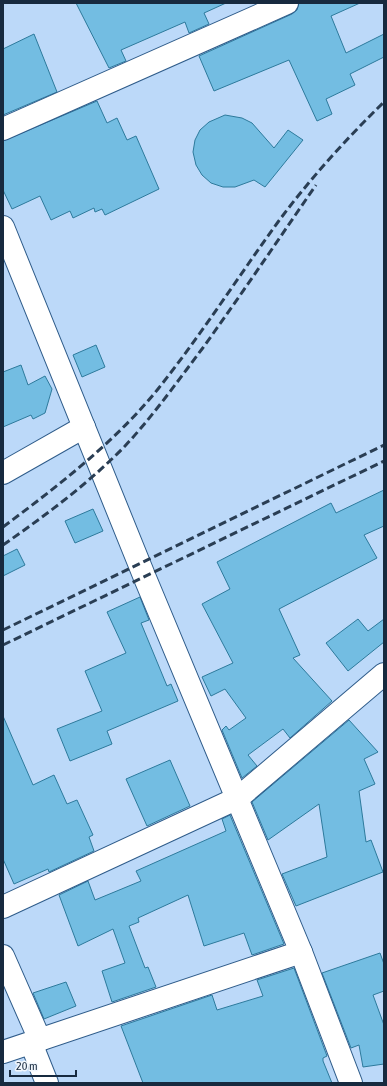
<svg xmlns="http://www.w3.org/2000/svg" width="387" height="1086" font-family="'Asap Condensed',sans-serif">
  <rect width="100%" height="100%" fill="#bcd9f9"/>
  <!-- building -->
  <g fill="#73bde2" stroke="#2d7a9c">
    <path d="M76,3H226L204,13L209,24L189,33L185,22L121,50L126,61L109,68Z"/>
    <path d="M299,3H360L331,16L346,53L384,34V57L350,74L355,85L326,99L332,114L317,121L289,60L214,91L199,56L292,14L297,10Z"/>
    <path d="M34,34L57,92L3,115V49Z"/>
    <path d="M97,101L107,123L117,118L127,140L136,136L159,189L105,215L102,209L95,212L94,208L73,218L70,211L51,220L40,196L12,209L3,190V141Z"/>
    <path d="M225,115L242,118L252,123L274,148L288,130L303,140L265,187L254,180L235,187H223L211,183L202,175L196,165L193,152L195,140L200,130L209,122Z"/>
    <path d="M96,345L105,367L82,377L73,355Z"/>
    <path d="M21,365L28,385L45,376L52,389L45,413L33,419L31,415L3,427V372Z"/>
    <path d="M384,490V526L364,535L377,558L279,609L300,655L293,658L332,701L290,738L283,729L248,755L257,766L242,778L222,730L226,726L229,730L246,718L225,689L211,696L202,677L233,663L202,604L230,589L217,562L331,503L336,513Z"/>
    <path d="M93,509L103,531L75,543L65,521Z"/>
    <path d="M17,549L25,565L3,576V556Z"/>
    <path d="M140,597L149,620L141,623L167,686L171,684L178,701L107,731L112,744L70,761L57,729L102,711L85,671L126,653L107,612Z"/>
    <path d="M358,619L368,631L384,619V642L348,671L326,643Z"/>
    <path d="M3,716L33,785L54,775L67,804L77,800L93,835L89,837L94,851L49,872L48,869L14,884L3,859Z"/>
    <path d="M349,720L378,752L364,759L375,784L359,791L366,842L371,840L383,872L296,906L282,874L327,857L319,804L268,840L252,802Z"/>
    <path d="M170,760L190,806L147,826L126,779Z"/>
    <path d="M230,815L284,944L252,955L244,933L204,946L188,895L138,918L139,922L129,926L145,968L148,967L156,987L112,1002L102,971L125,963L113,929L78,946L59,895L88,881L95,900L141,881L136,871L226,831L222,819Z"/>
    <path d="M380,953L384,964V991L373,995L384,1025V1064L363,1067L359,1045L351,1048L322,973Z"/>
    <path d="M294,968L327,1056L323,1058V1061L332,1083H143L121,1026L212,995L217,1010L263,996L257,980Z"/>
    <path d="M66,982L76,1006L44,1019L33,993Z"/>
  </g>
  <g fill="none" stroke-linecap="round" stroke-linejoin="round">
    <defs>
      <g id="street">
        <path d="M3,129L287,3"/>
        <path d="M3,227L145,578L301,952L351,1083"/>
        <path d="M3,907L238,798L384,674"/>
        <path d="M3,956L40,1040"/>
        <path d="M31,1043L47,1083"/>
        <path d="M3,1052L301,952"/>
      </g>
      <path id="secondary" d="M3,473L84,427"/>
    </defs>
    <!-- street casing -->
    <use href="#street" stroke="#2f5c8a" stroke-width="24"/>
    <!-- secondary casing -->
    <use href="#secondary" stroke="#2f5c8a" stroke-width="24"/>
    <!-- street -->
    <use href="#street" stroke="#fff" stroke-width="22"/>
    <!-- secondary -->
    <use href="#secondary" stroke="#fff" stroke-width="22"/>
    <!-- rail -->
    <g stroke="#2a3e54" stroke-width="3" stroke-dasharray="8 4" stroke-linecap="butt">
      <path d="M3,527C58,486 115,442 158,389C201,335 238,277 278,222C309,180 346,139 384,102"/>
      <path d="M3,545C46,515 88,484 125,446C153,416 177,382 202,349C241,295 278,240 316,185"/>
      <path d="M3,630L384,445"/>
      <path d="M3,645L384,461"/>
    </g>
  </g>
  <!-- border -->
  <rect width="387" height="1086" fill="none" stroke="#172a3f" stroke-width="8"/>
  <!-- scale -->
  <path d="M10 1070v6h66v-6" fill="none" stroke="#172a3f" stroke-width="2"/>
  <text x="16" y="1070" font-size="12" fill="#172a3f" stroke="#f2f7fd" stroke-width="3" paint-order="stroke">20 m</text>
</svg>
